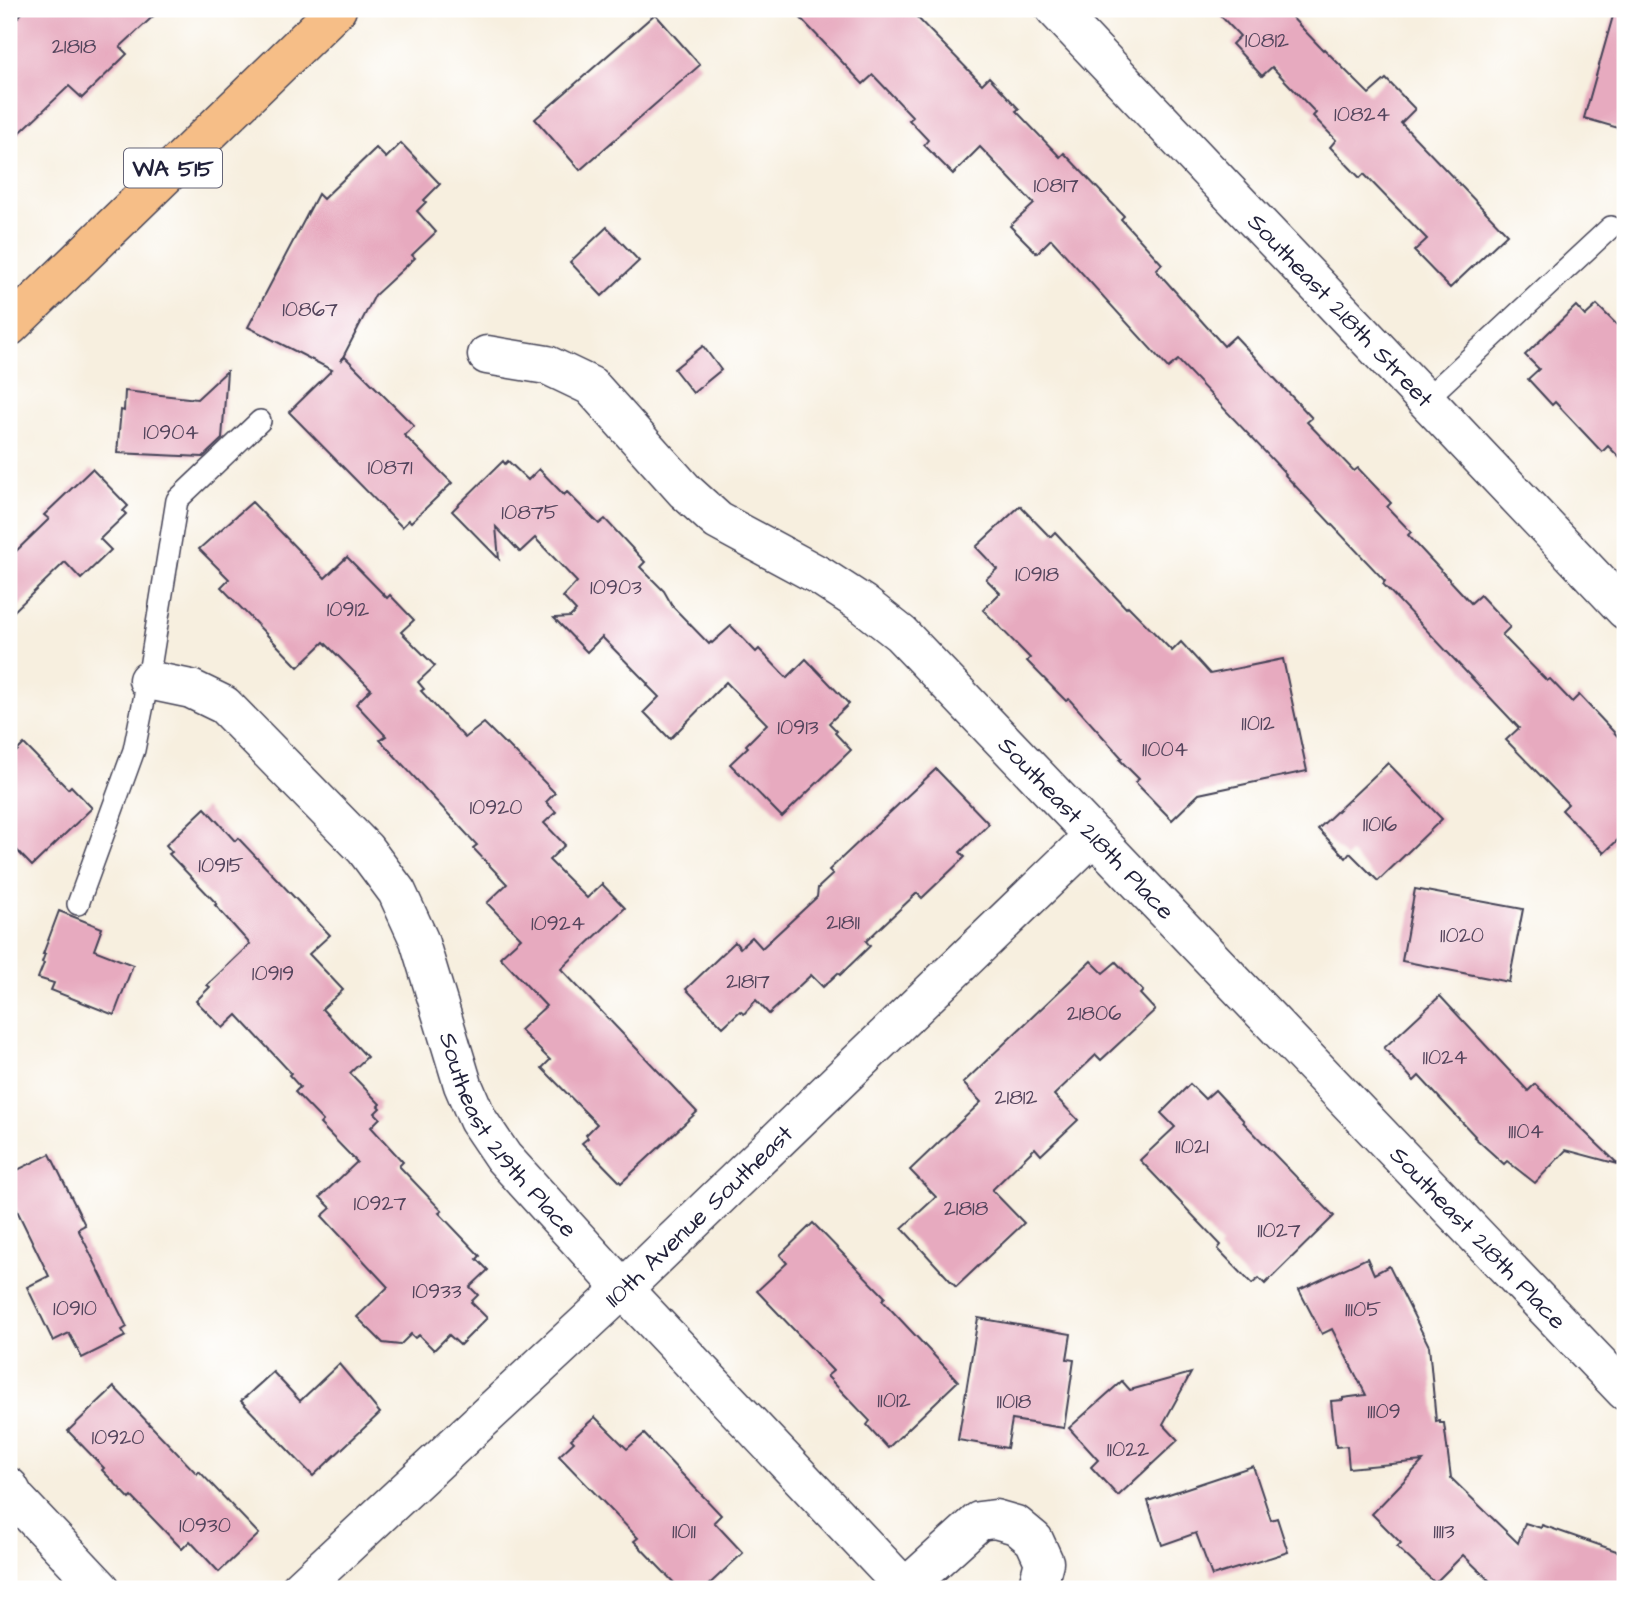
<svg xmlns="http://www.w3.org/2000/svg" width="1634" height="1598" font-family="'Architects Daughter',sans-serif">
  <rect width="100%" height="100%" fill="#fff"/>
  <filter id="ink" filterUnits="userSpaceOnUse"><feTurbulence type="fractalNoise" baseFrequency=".0143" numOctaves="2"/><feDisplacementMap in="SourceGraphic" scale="14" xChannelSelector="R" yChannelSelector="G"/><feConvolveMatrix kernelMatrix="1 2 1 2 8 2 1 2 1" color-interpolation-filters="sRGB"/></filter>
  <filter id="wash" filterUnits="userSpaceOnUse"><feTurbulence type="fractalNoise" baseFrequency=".00686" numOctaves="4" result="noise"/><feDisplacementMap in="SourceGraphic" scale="28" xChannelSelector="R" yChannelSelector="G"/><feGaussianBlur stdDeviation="1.57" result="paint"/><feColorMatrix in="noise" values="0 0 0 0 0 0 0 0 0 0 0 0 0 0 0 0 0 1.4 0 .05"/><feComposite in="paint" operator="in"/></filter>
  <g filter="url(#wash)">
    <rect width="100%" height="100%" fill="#f7efdf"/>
    <g id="blocks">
      <!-- building -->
      <g fill="#e7aabf">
        <path d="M26,9H161L120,47L127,54L82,98L69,86L9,143V26Z"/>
        <path d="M792,9H909L982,84L989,77L1019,109L1016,111L1060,157L1064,153L1124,216L1121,219L1162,264L1156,270L1224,346L1235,336L1312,418L1307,422L1354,471L1358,468L1391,503L1387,507L1411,532L1408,535L1471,603L1480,595L1510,627L1502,635L1547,681L1550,679L1572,702L1579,695L1625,744V833L1604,853L1562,810L1568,804L1506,740L1519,728L1383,584L1385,581L1285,475L1286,474L1178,360L1168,368L1051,239L1037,253L1010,226L1034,204L980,147L953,174L924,145L928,140L909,120L913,117L873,75L863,84Z"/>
        <path d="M1214,9H1284L1323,50L1324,49L1369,94L1386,79L1415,109L1401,123L1507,234L1450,288L1414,251L1427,239L1364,174L1360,178L1330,147L1336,140L1313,116L1316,113L1272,67L1262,76L1232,44L1240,36Z"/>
        <path d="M1615,9H1625V130L1584,118Z"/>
        <path d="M655,14L700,65L580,170L535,119Z"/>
        <path d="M401,143L440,184L424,200L426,202L417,211L436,232L412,255L415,258L375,295L341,361L345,357L414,426L404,435L452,483L411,522L409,520L402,527L289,412L332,370L248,327L318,194L323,199L376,148L386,158Z"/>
        <path d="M607,227L639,261L602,296L570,262Z"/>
        <path d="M1597,305L1625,333V463L1608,446L1602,452L1555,402L1552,405L1528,379L1539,369L1525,355L1576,306L1585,316Z"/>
        <path d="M703,346L721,370L693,393L674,369Z"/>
        <path d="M227,371L222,439L203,457L117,453L121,410L124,411L125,391L197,399Z"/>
        <path d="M503,461L505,464L508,461L528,480L539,469L564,495L567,492L599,524L605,519L645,562L640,567L664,591L673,607L709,644L711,642L712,643L731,626L756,652L759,649L787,678L806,659L849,704L829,723L837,731L835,733L851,750L782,817L730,764L748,747L746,745L767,724L726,682L670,739L644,712L659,697L647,685L648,684L602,637L587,652L554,618L570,617L576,611L563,597L577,582L535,538L520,552L496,527L499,559L452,511Z"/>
        <path d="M92,469L128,506L123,511L126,514L100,539L111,550L81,579L65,562L9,616V558L49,519L44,515Z"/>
        <path d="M252,502L325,578L347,557L387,598L390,595L414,620L401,632L435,666L418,682L424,689L421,691L465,738L484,723L506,745L507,744L555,793L546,802L556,812L544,823L565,845L549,860L587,898L602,884L625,908L561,969L697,1112L621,1183L582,1143L588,1138L586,1135L597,1124L542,1068L550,1060L520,1030L546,1006L500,957L521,938L487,903L507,884L473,848L477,845L380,740L386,736L356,704L371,689L324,642L298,667L221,587L229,579L199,549Z"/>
        <path d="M1020,506L1050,537L1055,532L1126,608L1128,606L1172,651L1181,642L1210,674L1283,659L1307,771L1199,794L1172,820L1135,782L1139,779L1120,760L1122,758L1069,699L1066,701L1027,661L1030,658L983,610L1000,593L986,579L997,569L976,547Z"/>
        <path d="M24,744L68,789L71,786L92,808L32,866L9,842V759Z"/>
        <path d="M1388,763L1442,819L1378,881L1350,853L1346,858L1318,829Z"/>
        <path d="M936,769L989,824L960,852L965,857L922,898L917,893L866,941L870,946L840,975L838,973L823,987L811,975L769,1014L756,1000L744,1014L740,1011L723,1027L686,989L735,942L740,948L752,937L762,948L817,897L818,888L833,874L829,870Z"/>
        <path d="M205,808L235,841L238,838L330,935L309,954L343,990L322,1009L367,1057L350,1073L380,1104L378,1106L380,1108L375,1113L380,1118L371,1127L403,1162L399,1166L442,1211L439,1213L480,1256L477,1259L488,1270L470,1287L478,1295L471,1302L487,1318L460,1345L449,1335L434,1350L419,1335L415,1338L411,1334L400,1345L383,1343L357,1317L388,1287L322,1216L331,1208L320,1197L357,1162L320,1124L323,1121L295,1092L300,1087L289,1075L291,1073L237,1015L223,1028L196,1001L210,987L207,985L250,944L215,905L217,904L169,854L172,852L166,845Z"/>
        <path d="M1415,889L1523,909L1509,982L1402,961Z"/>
        <path d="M59,911L102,928L94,950L133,965L114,1015L51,990L54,983L38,978L44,963L42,962L45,954H43Z"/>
        <path d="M1091,961L1103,973L1116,962L1143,991L1140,994L1155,1010L1101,1060L1096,1055L1054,1095L1078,1120L1041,1155L1035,1148L992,1190L1024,1223L956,1287L902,1228L936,1197L910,1170L981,1102L963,1083Z"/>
        <path d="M1440,996L1528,1091L1535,1084L1618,1164L1566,1150L1535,1183L1507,1161L1504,1164L1474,1137L1475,1136L1419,1076L1414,1081L1384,1048Z"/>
        <path d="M1190,1084L1205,1099L1215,1090L1244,1121L1243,1122L1334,1216L1265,1284L1259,1278L1252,1284L1218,1249L1221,1245L1140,1160L1175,1127L1161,1113Z"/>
        <path d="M50,1154L85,1225L78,1229L127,1327L122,1330L126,1336L82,1358L69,1333L53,1341L27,1287L49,1276L9,1194V1174Z"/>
        <path d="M813,1223L885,1297L882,1300L958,1381L888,1448L867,1425L870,1421L827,1376L833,1371L757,1291L787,1263L780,1255Z"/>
        <path d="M1367,1258L1374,1274L1389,1266L1429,1346L1436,1421L1440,1420V1423H1444L1451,1478L1518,1543L1525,1523L1541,1528L1542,1525L1625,1554V1589H1498L1463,1555L1435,1583L1397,1547L1401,1543L1372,1514L1423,1461L1349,1468L1347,1446L1336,1447L1331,1401L1343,1400V1398L1366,1395L1332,1329L1322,1334L1299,1290Z"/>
        <path d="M978,1318L1071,1334L1067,1359L1074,1360L1064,1428L1012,1420L1007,1448L958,1440Z"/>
        <path d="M339,1364L380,1413L313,1476L241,1401L273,1372L300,1401Z"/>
        <path d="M1191,1373L1163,1424L1178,1440L1118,1496L1091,1467L1098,1460L1069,1428L1122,1381L1130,1390Z"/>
        <path d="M114,1387L197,1474L199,1471L259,1534L219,1572L190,1541L182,1549L132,1497L130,1499L102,1470L104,1468L68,1431Z"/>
        <path d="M595,1417L627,1449L644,1434L721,1515L714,1522L743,1553L704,1589H680L634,1541L638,1538L559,1456L574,1442L571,1439Z"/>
        <path d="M1253,1466L1271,1520L1277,1518L1288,1552L1212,1576L1196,1533L1162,1545L1148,1501Z"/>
      </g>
    </g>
  </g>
  <g filter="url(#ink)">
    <use href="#blocks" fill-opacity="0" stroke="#424154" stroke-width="2"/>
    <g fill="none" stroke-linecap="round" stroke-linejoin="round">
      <defs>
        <g id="service">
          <path d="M1425,400L1611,227"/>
          <path d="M78,904L134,750L148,680L177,500L260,421"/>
        </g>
        <g id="minor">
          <path id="s1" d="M1055,9L1625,610"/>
          <path id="s2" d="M487,355L547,365L591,386L685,491L718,521L820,576L863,604L901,634L1625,1391"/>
          <path id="s3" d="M148,680L191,689L224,705L365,849L397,892L419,940L463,1085L478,1120L503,1157L623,1289L906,1589"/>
          <path d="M9,1487L15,1498L101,1589"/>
          <path d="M905,1588L979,1521L995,1519L1016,1525L1034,1540L1044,1562L1037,1589"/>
          <path id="s4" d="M300,1589L623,1289L1093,836"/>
        </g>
        <path id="primary" d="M9,327L337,9"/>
      </defs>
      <!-- service casing -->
      <use href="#service" stroke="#424154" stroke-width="24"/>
      <!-- minor casing -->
      <use href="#minor" stroke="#424154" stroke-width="41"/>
      <!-- primary casing -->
      <use href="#primary" stroke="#424154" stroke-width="41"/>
      <!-- service -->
      <use href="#service" stroke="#fff" stroke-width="21"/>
      <!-- minor -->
      <use href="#minor" stroke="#fff" stroke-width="38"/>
      <!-- primary -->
      <use href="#primary" stroke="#f6be87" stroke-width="38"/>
    </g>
  </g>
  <g text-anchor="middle" stroke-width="5" stroke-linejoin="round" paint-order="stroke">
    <!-- number labels -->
    <g font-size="21" fill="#53445c">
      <text x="1267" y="47">10812</text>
      <text x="74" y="53">21818</text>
      <text x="1362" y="121">10824</text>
      <text x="1056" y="192">10817</text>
      <text x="310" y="316">10867</text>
      <text x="171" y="439">10904</text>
      <text x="390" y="474">10871</text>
      <text x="530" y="519">10875</text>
      <text x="1037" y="581">10918</text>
      <text x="616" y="594">10903</text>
      <text x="348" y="616">10912</text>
      <text x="1258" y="730">11012</text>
      <text x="798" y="734">10913</text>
      <text x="1165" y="756">11004</text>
      <text x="496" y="814">10920</text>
      <text x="1380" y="831">11016</text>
      <text x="221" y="872">10915</text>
      <text x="843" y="929">21811</text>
      <text x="558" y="930">10924</text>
      <text x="1462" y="942">11020</text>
      <text x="273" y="980">10919</text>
      <text x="748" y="988">21817</text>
      <text x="1094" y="1020">21806</text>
      <text x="1445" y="1064">11024</text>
      <text x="1016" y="1104">21812</text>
      <text x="1526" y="1138">11104</text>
      <text x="1192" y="1153">11021</text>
      <text x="380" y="1210">10927</text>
      <text x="966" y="1215">21818</text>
      <text x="1279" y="1237">11027</text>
      <text x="437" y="1298">10933</text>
      <text x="75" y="1315">10910</text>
      <text x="1363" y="1316">11105</text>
      <text x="894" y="1407">11012</text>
      <text x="1014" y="1408">11018</text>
      <text x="1384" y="1418">11109</text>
      <text x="118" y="1444">10920</text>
      <text x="1128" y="1456">11022</text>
      <text x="205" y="1532">10930</text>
      <text x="684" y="1538">11011</text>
      <text x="1444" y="1538">11113</text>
    </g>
    <!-- shield labels -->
    <rect fill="#fff" stroke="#646476" stroke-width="2" x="124" y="148.5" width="98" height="39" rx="5"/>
    <g font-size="23" font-weight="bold" fill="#22223b">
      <text x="173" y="176">WA 515</text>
    </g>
    <!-- street labels -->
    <g font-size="24" fill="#22223b" stroke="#fff">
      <text dy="8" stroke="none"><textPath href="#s1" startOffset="415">Southeast 218th Street</textPath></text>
      <text dy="8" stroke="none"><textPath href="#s2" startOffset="779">Southeast 218th Place</textPath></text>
      <text dy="8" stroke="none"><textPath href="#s3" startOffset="606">Southeast 219th Place</textPath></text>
      <text dy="8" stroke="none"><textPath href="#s4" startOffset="546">110th Avenue Southeast</textPath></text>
      <text dy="8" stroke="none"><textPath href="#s2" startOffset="1346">Southeast 218th Place</textPath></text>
    </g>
  </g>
  <!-- margin -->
  <rect width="1634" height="1598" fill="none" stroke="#fff" stroke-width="35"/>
</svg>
